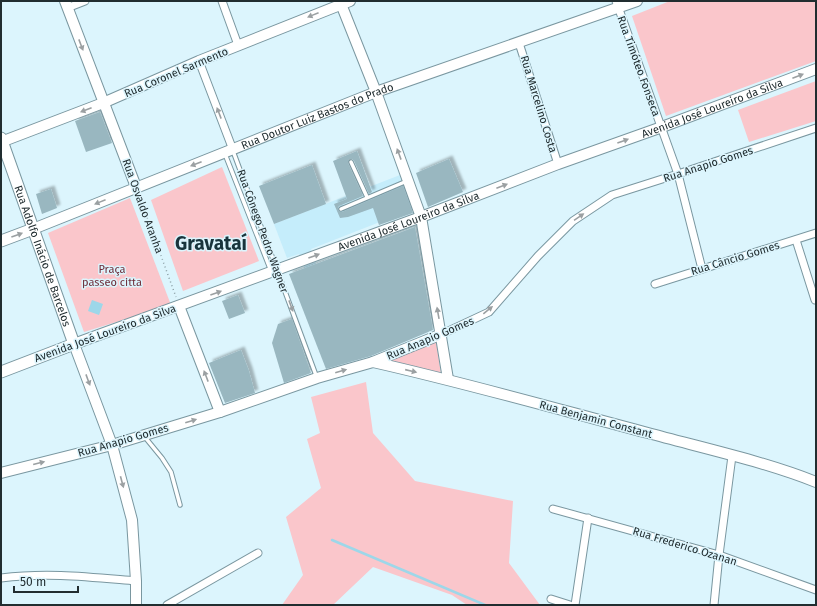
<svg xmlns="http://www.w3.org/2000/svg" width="817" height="606" font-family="'Fira Sans',sans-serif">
  <defs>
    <filter id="shadow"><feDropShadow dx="3.5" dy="-3.5" stdDeviation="1" flood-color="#0004"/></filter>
  </defs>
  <rect width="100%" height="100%" fill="#dcf5fd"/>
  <!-- built -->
  <path fill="#c5edfb" d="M400,175L413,209L311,249L316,264L305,269L299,254L287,258L274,224Z"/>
  <!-- green -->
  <g fill="#fac6cb">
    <path d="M670,1H816V61L666,116L632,16Z"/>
    <path d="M816,81V121L749,142L738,110Z"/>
    <path d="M222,167L259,261L183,291L151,200Z"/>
    <path d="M130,198L171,305L84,332L48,233Z"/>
    <path d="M436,341L441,374L386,361Z"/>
    <path d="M366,382L373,433L415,481L513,501L509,563L540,605H467L452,595L373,567L333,605H282L303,575L286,517L321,488L307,439L320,433L311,397Z"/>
  </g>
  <!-- water -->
  <path fill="#9dd7e9" d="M92,300L103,304L99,315L88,311Z"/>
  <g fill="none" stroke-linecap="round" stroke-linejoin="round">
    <!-- stream -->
    <path stroke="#9dd7e9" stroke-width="2.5" d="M332,540L485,605"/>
  </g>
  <!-- building -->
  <g fill="#99b7c0" filter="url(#shadow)">
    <path d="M100,112L112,143L86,152L75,121Z"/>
    <path d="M357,151L372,192L369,194L354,161L352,159H349L348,163L363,196L339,206L338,208L339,211L342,212L403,186L413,213L379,225L373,208L348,217L340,218L334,204L347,199L333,161Z"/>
    <path d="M449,159L463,192L428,207L416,173Z"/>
    <path d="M312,165L326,204L274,224L259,186Z"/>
    <path d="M51,189L57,208L42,214L36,194Z"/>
    <path d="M415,227L433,330L371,356L326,369L289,274Z"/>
    <path d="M238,295L245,313L229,319L222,301Z"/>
    <path d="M292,319L311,373L284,383L272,343L278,324Z"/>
    <path d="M241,350L249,371L255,393L225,403L209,363Z"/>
  </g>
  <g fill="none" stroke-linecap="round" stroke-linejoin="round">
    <defs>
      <g id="lane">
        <path d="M233,151L317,378"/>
        <path d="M225,154L271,271"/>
        <path d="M351,162L367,197"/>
        <path d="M341,209L407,181"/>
        <path d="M144,436L162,458L171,472L180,505"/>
      </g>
      <g id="street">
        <path d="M222,1L238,45"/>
        <path d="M616,1L678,174L702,269"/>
        <path d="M67,8L85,1"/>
        <path d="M519,43L558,164"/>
        <path d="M199,61L233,150"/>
        <path d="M796,240L815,300"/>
        <path d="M655,284L816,233"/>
        <path d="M442,334L489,312L538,256L573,221L612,195L678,174L816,128"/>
        <path d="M553,509L719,555L816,590"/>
        <path d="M1,578C48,572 89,577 136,581"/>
        <path d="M551,599L570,605"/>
        <path d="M167,605L258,553"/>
        <path d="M575,605L588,518"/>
        <path d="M714,605L719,555L732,456"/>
      </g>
      <g id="secondary">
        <path d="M65,1L136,187"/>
        <path d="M341,4L376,92L421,217L448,379"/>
        <path d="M1,142L103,103L199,61L350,1"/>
        <path id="s1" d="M33,229L376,92L637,1"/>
        <path d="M179,306L220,412"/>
        <path d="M373,362C466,383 557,409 648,433C703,448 763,461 816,482"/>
        <path d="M1,473L112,445L220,412L317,378L373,362L442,334"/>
        <path id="s2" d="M136,605V581L132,520L112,445L74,344L421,217L558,164L662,127L816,69"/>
      </g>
      <g id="primary">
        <path id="s3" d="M1,138L74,344L1,372"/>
        <path d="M1,241L33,229"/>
      </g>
    </defs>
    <!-- lane casing -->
    <use href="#lane" stroke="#7a97a0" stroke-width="5.5"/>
    <!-- street casing -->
    <use href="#street" stroke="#7a97a0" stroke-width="9"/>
    <!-- secondary casing -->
    <use href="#secondary" stroke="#7a97a0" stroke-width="12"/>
    <!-- primary casing -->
    <use href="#primary" stroke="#7a97a0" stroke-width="13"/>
    <!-- path -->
    <path stroke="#8da1a7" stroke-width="1.5" stroke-dasharray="1 3" stroke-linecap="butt" d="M139,195L176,297"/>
    <!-- lane -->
    <use href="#lane" stroke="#fff" stroke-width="3.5"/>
    <!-- street -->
    <use href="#street" stroke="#fff" stroke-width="7"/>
    <!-- secondary -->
    <use href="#secondary" stroke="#fff" stroke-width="10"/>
    <!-- primary -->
    <use href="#primary" stroke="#fff" stroke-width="11"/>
  </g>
  <!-- one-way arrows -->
  <defs><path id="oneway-solid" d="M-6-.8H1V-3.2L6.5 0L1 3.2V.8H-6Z"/></defs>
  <g fill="#9ba0a2">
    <use href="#oneway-solid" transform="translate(313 15) rotate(158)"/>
    <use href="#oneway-solid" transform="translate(81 45) rotate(69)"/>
    <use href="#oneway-solid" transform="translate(798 76) rotate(-21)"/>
    <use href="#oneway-solid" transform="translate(86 110) rotate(159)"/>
    <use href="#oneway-solid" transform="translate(219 113) rotate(-111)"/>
    <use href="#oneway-solid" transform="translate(623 141) rotate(-20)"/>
    <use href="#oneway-solid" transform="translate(399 154) rotate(-110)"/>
    <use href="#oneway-solid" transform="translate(196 164) rotate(159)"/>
    <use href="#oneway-solid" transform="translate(502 186) rotate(-21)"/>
    <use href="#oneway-solid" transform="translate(100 202) rotate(158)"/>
    <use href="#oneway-solid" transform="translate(579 217) rotate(-34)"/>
    <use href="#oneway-solid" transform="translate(17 235) rotate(-20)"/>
    <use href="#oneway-solid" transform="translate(314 256) rotate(-20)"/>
    <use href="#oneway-solid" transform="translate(216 293) rotate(-20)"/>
    <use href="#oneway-solid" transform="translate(291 306) rotate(70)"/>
    <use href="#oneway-solid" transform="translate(488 310) rotate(-39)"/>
    <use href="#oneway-solid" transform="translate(438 313) rotate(-100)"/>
    <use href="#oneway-solid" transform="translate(341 371) rotate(-16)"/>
    <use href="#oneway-solid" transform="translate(411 371) rotate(13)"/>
    <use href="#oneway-solid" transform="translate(206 376) rotate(-111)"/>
    <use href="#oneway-solid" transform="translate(88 380) rotate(70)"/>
    <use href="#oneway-solid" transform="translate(191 421) rotate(-17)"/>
    <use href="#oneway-solid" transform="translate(39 463) rotate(-14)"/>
    <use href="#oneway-solid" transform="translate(122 482) rotate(75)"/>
  </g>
  <g text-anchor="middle" stroke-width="3" stroke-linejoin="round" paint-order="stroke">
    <!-- street labels -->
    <g font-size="11" fill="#212d30" stroke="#dcf5fd">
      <text transform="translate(639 66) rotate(70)" y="4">Rua Timóteo Fonseca</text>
      <text transform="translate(176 72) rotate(-23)" y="4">Rua Coronel Sarmento</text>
      <text transform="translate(539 104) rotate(73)" y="4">Rua Marcelino Costa</text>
      <text dy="4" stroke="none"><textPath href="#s2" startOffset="951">Avenida José Loureiro da Silva</textPath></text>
      <text dy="4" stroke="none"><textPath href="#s1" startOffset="306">Rua Doutor Luiz Bastos do Prado</textPath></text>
      <text transform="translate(708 164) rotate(-18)" y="4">Rua Anapio Gomes</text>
      <text transform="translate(143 206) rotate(70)" y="4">Rua Osvaldo Aranha</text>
      <text dy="4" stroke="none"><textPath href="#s2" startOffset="627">Avenida José Loureiro da Silva</textPath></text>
      <text transform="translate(263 231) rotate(70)" y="4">Rua Cônego Pedro Wagner</text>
      <text dy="4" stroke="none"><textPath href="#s3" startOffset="125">Rua Adolfo Inácio de Barcelos</textPath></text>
      <text transform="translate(735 258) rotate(-17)" y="4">Rua Câncio Gomes</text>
      <text transform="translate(105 333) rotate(-20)" y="4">Avenida José Loureiro da Silva</text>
      <text transform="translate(430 338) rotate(-23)" y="4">Rua Anapio Gomes</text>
      <text transform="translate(596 419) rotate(15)" y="4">Rua Benjamin Constant</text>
      <text transform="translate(123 440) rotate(-16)" y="4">Rua Anapio Gomes</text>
      <text transform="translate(685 546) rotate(17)" y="4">Rua Frederico Ozanan</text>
    </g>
    <!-- park labels -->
    <g font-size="11" fill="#6d2b38" stroke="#dcf5fd">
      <text x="112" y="273">Praça<tspan x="112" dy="13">passeo citta</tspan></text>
    </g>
    <!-- town labels -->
    <g font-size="19" font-weight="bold" fill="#19343c" stroke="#dcf5fd">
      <text x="211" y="250">Gravataí</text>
    </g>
  </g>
  <!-- border -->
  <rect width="817" height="606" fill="none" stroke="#212d30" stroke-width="4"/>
  <!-- scale -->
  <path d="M14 586v6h64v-6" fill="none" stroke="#212d30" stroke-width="2"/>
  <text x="20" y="586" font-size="12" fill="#212d30" stroke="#dcf5fd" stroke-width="3" paint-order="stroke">50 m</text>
</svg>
